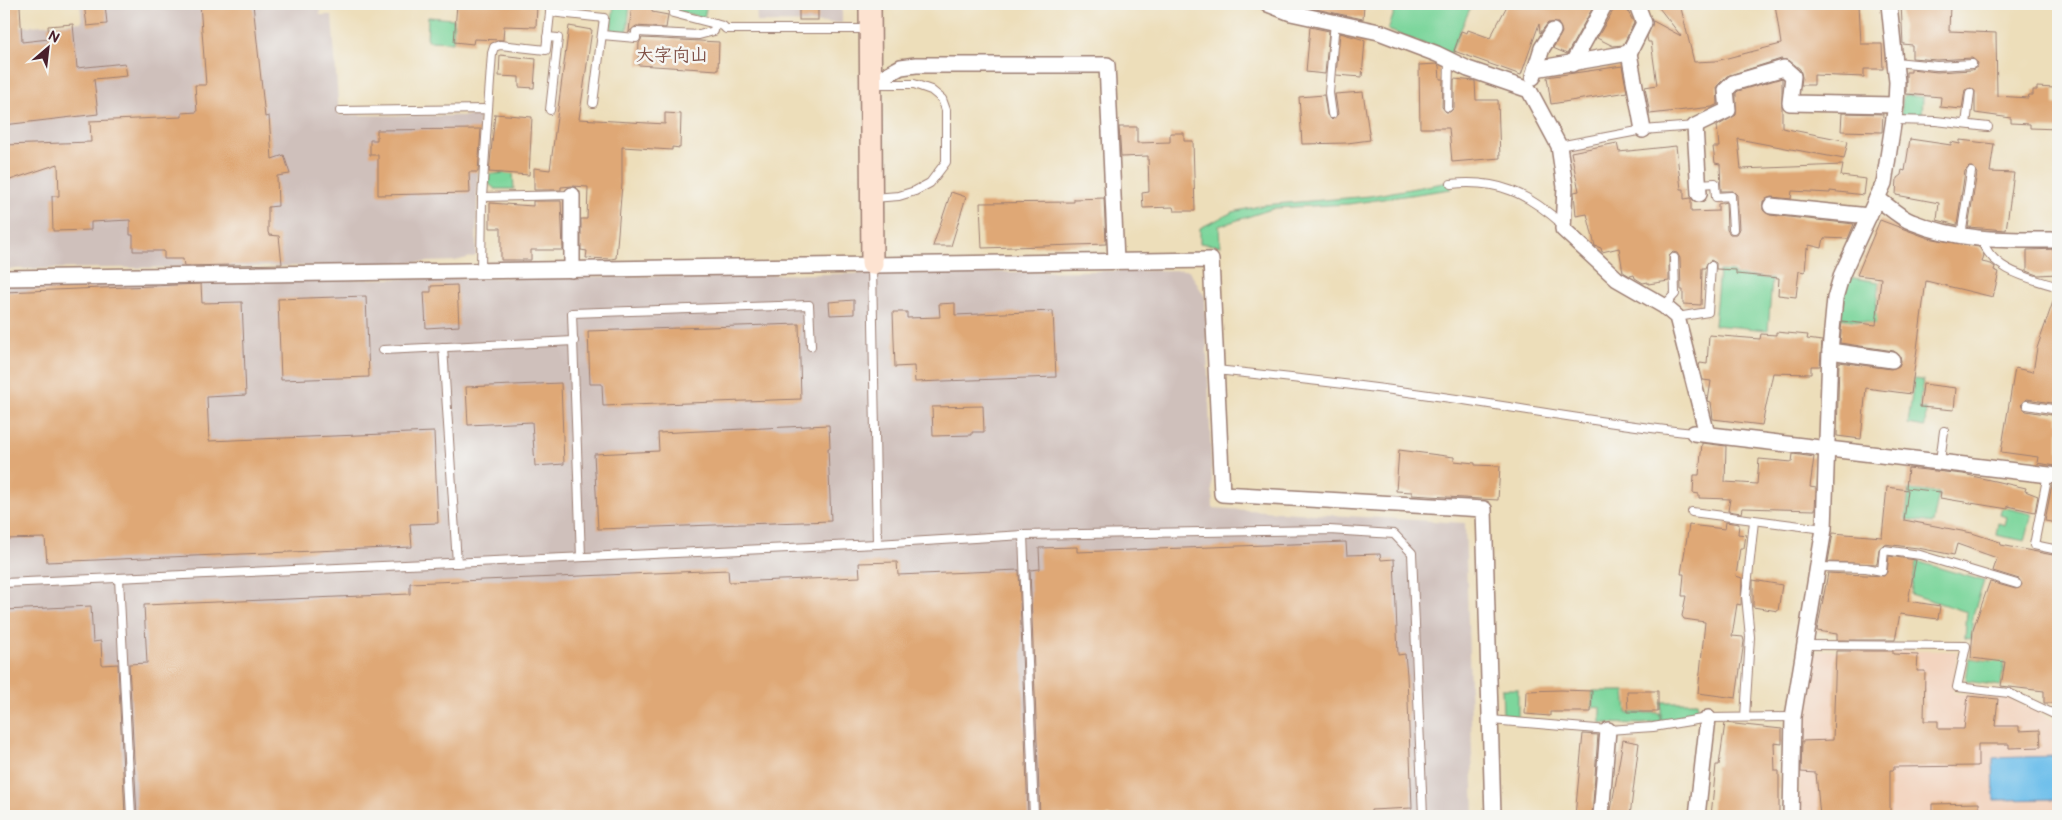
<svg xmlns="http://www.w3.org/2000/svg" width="2062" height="820" font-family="'Balsamiq Sans','Klee One',sans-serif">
  <rect width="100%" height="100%" fill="#f6f6f2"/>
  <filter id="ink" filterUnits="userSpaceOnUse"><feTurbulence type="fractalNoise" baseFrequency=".02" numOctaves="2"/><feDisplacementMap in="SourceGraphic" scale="10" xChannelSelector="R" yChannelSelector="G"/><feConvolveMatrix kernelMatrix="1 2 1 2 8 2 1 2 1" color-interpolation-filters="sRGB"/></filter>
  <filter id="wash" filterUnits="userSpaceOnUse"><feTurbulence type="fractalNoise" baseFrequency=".0096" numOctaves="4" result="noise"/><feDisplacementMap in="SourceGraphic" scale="20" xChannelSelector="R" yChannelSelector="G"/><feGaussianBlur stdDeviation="1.12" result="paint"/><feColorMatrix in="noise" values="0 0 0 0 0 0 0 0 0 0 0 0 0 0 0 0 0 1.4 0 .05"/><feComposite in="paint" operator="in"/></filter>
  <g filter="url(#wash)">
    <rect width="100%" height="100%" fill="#eddeba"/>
    <!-- built -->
    <path fill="#f3d4bf" d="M1820,650L1957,651L1953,693L2008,698L2058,722V816H1798L1800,714L1813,655Z"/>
    <!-- industrial -->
    <g fill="#cfc0bb">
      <path d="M80,4H319L320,15H332L339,115L479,116L476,256L455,261L321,266L4,269V28L82,22Z"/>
      <path d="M756,4H842V23L757,22Z"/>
      <path d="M1189,270L1205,297L1213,508L1465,523L1474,816H4V283Z"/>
    </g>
    <!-- green -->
    <g fill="#7dd69c" stroke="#647a64">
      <path d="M614,4H630L627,34L611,32Z"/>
      <path d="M671,4H707L704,18L671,9Z"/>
      <path d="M1397,4H1472L1450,54L1388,30Z"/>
      <path d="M428,17L454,19L453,42L427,41Z"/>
      <path d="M1903,95L1923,97L1922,116L1901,114Z"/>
      <path d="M513,173L514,189H495L489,184V174Z"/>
      <path d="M1449,182L1451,189L1349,204L1275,208L1219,226L1220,246L1200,243V228L1233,212L1264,205L1370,196Z"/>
      <path d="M1719,271L1734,272V275L1772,279L1768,330L1714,325Z"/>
      <path d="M1848,277L1879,282L1875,314L1891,317L1890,326L1839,318Z"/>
      <path d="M1914,379L1923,380L1919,409L1926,410L1925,427L1908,424Z"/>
      <path d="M1909,490L1939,493L1933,523L1906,519Z"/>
      <path d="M2002,507L2032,514L2025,541L1996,535L1998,523L2005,525L2007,517L2000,515Z"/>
      <path d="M1916,561L1984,581L1973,615L1971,639L1965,638L1967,612L1911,594Z"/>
      <path d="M1969,658L1991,661L1992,658L2004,660L2001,686L1966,681Z"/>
      <path d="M1502,689H1518V718L1503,714Z"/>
      <path d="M1593,691H1625L1627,713H1660V722L1642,724L1601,723V708L1592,707Z"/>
      <path d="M1661,702H1697L1699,715L1661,722Z"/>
    </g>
    <!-- water -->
    <path fill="#70c0eb" stroke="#5d708b" d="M2058,756V799L1994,800L1993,758Z"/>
    <g id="blocks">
      <!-- building -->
      <g fill="#dfa876">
        <path d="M84,4H105L107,24L87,26Z"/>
        <path d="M200,4H253L265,117L269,116L272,159L284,155L290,174L277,176L278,206L268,207V232L269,235L279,236L282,264L184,266L183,259H164V251H133V235H130V220L91,222V230L53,231L52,196H59L58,164L4,182V145L91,142L90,121L182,117V113L197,112L195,85H206Z"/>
        <path d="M457,4H537L536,27L504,26L503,40L474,39L473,44L454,42Z"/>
        <path d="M632,4H652V12L668,15L666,28L636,26L629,32Z"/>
        <rect x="799" y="4" width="19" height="16"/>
        <path d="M1311,4H1364L1363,19L1311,8Z"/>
        <path d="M1508,4H1582L1592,9L1567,54L1553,48L1562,32L1558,23H1548L1540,33L1539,24L1521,75L1454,51L1461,31L1467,33L1468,30L1490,38Z"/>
        <path d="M1617,4L1625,6L1634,23L1623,45L1613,46L1597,38Z"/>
        <path d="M1656,4H1680L1694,62L1716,61L1781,44L1775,4H1859L1861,44H1882L1883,69H1864V77L1814,75V85H1801L1802,77L1800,69L1790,61L1781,59L1727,76L1717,86L1718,104L1712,107L1650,114L1645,87L1657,85L1651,42H1648L1647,37L1653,21L1681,36Z"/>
        <path d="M1901,4H1950L1949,31L1996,33L1997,96L2028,98L2029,95H2033V90H2037V87L2054,88V104L2058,105V129L2030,128V124L2011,123V118L1975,113V91L1971,88L1965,90L1962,109L1940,107L1941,97L1906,94V72H1911V69L1937,72L1972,70L1977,67L1978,63L1972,58L1937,60L1912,58V45L1903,44Z"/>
        <path d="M20,6L22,42L49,39L48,26L73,24L77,68L125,63L127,76L94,79L98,114L4,125V7Z"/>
        <path d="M569,26L592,30L579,119L665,124V113L681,114L680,148L672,147V150L622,147V184L616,258L611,259L586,258L587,251L581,250V219H587L588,187L572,186L561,187V190H534V168L550,170Z"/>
        <path d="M1310,27L1329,31L1325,74L1306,72Z"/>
        <path d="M1340,33L1365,40L1362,77L1336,75Z"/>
        <path d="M642,38L719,42L718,70L638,65L639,43Z"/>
        <path d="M500,55L536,59L534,88L519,87V77L499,76Z"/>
        <path d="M1437,64L1439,66L1440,79H1443L1442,107L1446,112H1450L1454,108V79L1475,81L1476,100H1498L1500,158L1452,162L1449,128H1420L1419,65Z"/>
        <path d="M1622,66L1627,92L1551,104L1547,77Z"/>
        <path d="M1782,78V128L1848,141L1844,159L1738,139L1741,169L1843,165L1841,176L1866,179L1864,195L1830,191V193L1792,191L1791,199L1771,197L1763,201V210L1770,215L1854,224L1848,239L1824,238L1822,248L1809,245V249L1807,248L1805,272L1799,271L1796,297L1778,295L1779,278L1736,274V270L1716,269V263L1711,260L1707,263L1705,268H1702L1701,305L1683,304V290H1681L1680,258L1677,253L1673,252L1669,256V281L1648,284V282L1643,283L1635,278L1634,275L1630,276L1623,272L1619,248L1602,252L1601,248L1595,246L1587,214L1576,216L1574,192L1579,191L1571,152L1617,143L1619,152L1676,146L1681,189H1684V199L1691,198V212L1718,211V204L1726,202L1727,230L1730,234H1736L1739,229L1737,195L1733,191H1721L1720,164L1715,163L1713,147H1719L1717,126L1736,115V93L1738,91Z"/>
        <path d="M1363,92L1370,140L1347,143L1302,144L1299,97L1324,95L1327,115L1332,120L1338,114L1335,94Z"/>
        <path d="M1842,113L1883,114L1882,132L1841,131Z"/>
        <path d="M495,114L532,117L529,175L489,172Z"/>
        <path d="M1119,127H1137V143L1170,142V133H1184V141H1193L1195,211H1174L1173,207L1143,208L1142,193L1149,192L1148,156L1121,157Z"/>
        <path d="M481,129L478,172H469L470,193L378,195V155H370V140H377V130Z"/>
        <path d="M1910,139L1951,145V142L1960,144V140L1994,144L1990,172L2014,173L2006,230L1968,227L1977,173L1972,167H1969L1965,171L1957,225L1937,220L1939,203L1896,195L1897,178L1901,175L1902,170L1905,171Z"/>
        <path d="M951,192L966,197L951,246H933Z"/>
        <path d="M1104,198L1106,244L982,248L980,203L1074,202V199Z"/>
        <path d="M533,201H561L563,250H531V260H501V228H490V203L533,206Z"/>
        <path d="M1880,220L1928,238L1979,247L1984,255L1982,262L1991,264L1995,267L1994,270L1999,272L1993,297L1926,281L1911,394L1866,388L1861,439L1837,436L1839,362L1891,369L1899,366L1901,361L1900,356L1894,351L1840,343L1842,321L1876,325L1881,278L1857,275Z"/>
        <path d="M2058,249V274L2038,275L2027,271V250Z"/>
        <path d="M201,284L202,303L242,302L246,395L207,397L209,441L434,432L438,523L410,524L412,547L47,562L45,538L4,539V292Z"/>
        <path d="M457,285L459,326L426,328L424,292H431V286Z"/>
        <path d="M2056,293H2058V404L2027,399L2021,405L2026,411L2058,416V462L2056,466L2037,463L2038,457L2001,452L2015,368L2033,372L2037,348Z"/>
        <path d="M366,296L369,377L281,380L278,299Z"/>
        <path d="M854,300V314L830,315L829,302Z"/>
        <path d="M955,303V315L1053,311L1056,377L915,382L914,366L895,367L893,312H907V318L940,317L939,304Z"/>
        <path d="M799,324L801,399L603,406L602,384H590L588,331Z"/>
        <path d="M1776,332L1808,335L1807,339L1822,341L1820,366H1811V374L1773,373L1762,425L1713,419L1711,402L1708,401L1711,381L1703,380L1699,366L1700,363L1707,364L1709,335L1760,339L1761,334L1776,335Z"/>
        <path d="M561,383L564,464L535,466L532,422L468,425L466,387Z"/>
        <path d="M1923,384L1956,388L1954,410L1920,407Z"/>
        <path d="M983,406L984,432H972V435L933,436L932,407Z"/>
        <path d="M829,425L830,448H828L831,521L598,529L594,454L659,451L658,433Z"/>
        <path d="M1702,443L1726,446L1725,482L1757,484L1759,459L1792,462L1793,454L1814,457L1810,487L1816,488L1815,510L1742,508L1741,513L1728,511L1730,499L1699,498V494L1693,493L1694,475H1699Z"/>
        <path d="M1399,450L1454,457V461L1475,463V465L1500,466L1498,500L1412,495V492L1396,491Z"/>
        <path d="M1908,468L1963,474L2026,488L2025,491L2038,496L2035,512L2008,506V509L1940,498L1941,492L1906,488Z"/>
        <path d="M2052,485H2058V523L2045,521Z"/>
        <path d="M1887,487L1908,490L1904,520L1972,533L2000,542L2001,545L2058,556V703H2044V691L2001,686L2005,662L1971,658L1973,629L1989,584L1990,582L2016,589L2022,585L2019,579L1993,571L1997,558L1957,544L1954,555L1918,548L1884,544L1879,549L1877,564L1828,562L1833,533L1882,537Z"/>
        <path d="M1726,522L1739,524L1738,534L1746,535L1744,548H1740L1736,576L1742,578L1741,605L1737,604L1732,636L1743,637L1744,641L1736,698L1698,693L1705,622L1684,619L1682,616L1686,596H1682L1684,574H1681L1689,525L1725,529Z"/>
        <path d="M1346,542L1347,555L1380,554L1381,560L1394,559L1398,655L1405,654L1407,675L1412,808L1371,810V813L1358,814V816H1040L1030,570L1040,569L1039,548L1077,547V552Z"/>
        <path d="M1889,556L1916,560L1908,601L1940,606L1938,619L1900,614L1895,640H1837V634L1817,631L1828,573L1884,576L1887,572Z"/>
        <path d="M897,562L898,575L1019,570L1028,816H137L129,664L147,663L144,605L410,594V583L728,570L729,582L860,577L859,563Z"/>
        <path d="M1753,580L1782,585L1778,611L1753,607Z"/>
        <path d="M91,606L93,642L101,641L102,665L118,664L125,816H4V610Z"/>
        <path d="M1836,651H1893V654L1918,655L1917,671H1925L1924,721H1938V729H1964L1968,696L1998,699L1995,726H2019V731L2040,730L2041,747L2009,748V744H1978V766L1894,767V770H1890V816H1820L1816,773L1801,772L1802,741L1833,740Z"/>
        <path d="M1561,690L1592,691L1591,712H1550V716L1525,714L1526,691Z"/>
        <path d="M1627,691H1658V712H1628Z"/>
        <path d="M1725,723L1782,729V744L1774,743L1775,771H1779V814H1766V816H1711L1716,765H1719Z"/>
        <path d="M1583,734L1598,735L1592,816H1575Z"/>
        <path d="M1623,740L1639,743L1630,816H1610Z"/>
        <path d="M1979,803V816H1932V804Z"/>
      </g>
    </g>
  </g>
  <g filter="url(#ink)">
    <use href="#blocks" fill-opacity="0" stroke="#9c7e72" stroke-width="1"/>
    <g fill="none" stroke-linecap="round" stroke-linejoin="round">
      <defs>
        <g id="lane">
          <path d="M550,12L604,18L593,103"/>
          <path d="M673,13L723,26L726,29H868"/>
          <path d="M602,35L636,38V32L699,35L714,31L715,24"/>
          <path d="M547,37L558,38L550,110"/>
          <path d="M1895,62L1937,66L1972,64"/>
          <path d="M1448,107L1449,59"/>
          <path d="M488,109L492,53L494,47L500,45L546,50L551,4"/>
          <path d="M340,111L488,109L482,197L481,271"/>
          <path d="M1332,114L1329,93L1335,21"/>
          <path d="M1894,120L1936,121L1988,127"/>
          <path d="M1966,124L1970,93"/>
          <path d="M1559,146L1643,130L1695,126"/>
          <path d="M1451,184C1498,179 1527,193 1562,224"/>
          <path d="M1699,184L1715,183L1716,197L1731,196L1733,229"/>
          <path d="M482,197L572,195"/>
          <path d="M873,198L899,196L915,191L930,183L946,162V110L942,99L931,90L914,84H877"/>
          <path d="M1961,236L1971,172"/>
          <path d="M1982,240C1992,271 2030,278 2058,287"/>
          <path d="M872,266L877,544"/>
          <path d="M1664,306L1675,294L1674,258"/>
          <path d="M1677,317L1708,312L1711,266"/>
          <path d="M443,347L457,563"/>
          <path d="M383,350L574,341"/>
          <path d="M1216,370C1305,379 1395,389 1483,403C1554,414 1623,426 1694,433"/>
          <path d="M2027,405L2058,410"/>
          <path d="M1940,461L1944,431"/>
          <path d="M2048,474L2034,545L2058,550"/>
          <path d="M1692,512L1824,529"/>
          <path d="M1023,535L1034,816"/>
          <path d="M581,557L572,313L809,305L811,346"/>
          <path d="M1819,567L1866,568L1882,571L1884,550L1920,555L2017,584"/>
          <path d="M119,578L131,816"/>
          <path d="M4,583L877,544L1023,535L1329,530L1394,534L1412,553L1423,816"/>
          <path d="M1806,645L1966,646L1957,687L2009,693L2058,716"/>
          <path d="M1745,717L1750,637L1746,596L1754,521"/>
          <path d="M1491,720L1608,730L1653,727L1708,718L1793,717"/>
        </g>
        <g id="street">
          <path d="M1268,4L1291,13L1379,32L1437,54L1468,69L1529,90L1559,146L1565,187L1563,229L1617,279L1664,306L1677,317L1707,434"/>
          <path d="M1629,53L1644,23L1637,5L1634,4"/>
          <path d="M1572,64L1605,4"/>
          <path d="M1535,69L1629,53L1643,130"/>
          <path d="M1533,77L1542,48L1553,31"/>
          <path d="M870,84L901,67L916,65H1107L1116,261"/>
          <path d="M1699,194L1695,126L1728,110L1726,90L1733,83L1784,68L1793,76L1790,103L1896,105"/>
          <path d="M1877,198C1888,206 1900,218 1912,222C1961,242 2007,240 2058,240"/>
          <path d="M1771,206L1869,216"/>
          <path d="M572,270V195"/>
          <path d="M4,278L1211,260L1222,494L1484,509L1493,816"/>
          <path d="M1830,351L1892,360"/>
          <path d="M1694,433L2058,476"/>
          <path d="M1601,816L1608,730"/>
          <path d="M1697,816L1708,718"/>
          <path d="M1791,816L1793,717L1824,529L1830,351L1835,298L1842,274L1884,183L1896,105L1897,82L1889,4"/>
        </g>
        <path id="secondary" d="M870,4L872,264"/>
      </defs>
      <!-- lane casing -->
      <use href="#lane" stroke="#9c7e72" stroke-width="10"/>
      <!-- street casing -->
      <use href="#street" stroke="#9c7e72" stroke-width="18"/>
      <!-- secondary casing -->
      <use href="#secondary" stroke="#9c7e72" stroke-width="24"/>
      <!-- lane -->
      <use href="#lane" stroke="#fff" stroke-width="8"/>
      <!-- street -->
      <use href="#street" stroke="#fff" stroke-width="15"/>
      <!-- secondary -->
      <use href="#secondary" stroke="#fde3d1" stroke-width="21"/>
    </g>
  </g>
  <g text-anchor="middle" stroke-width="5" stroke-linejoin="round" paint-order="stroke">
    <!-- quarter labels -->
    <g font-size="18" font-weight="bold" fill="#7e4f45" stroke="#f6f6f2">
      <text x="672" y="61">大字向山</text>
    </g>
  </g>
  <!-- margin -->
  <rect width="2062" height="820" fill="none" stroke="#f6f6f2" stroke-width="20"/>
  <!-- north arrow -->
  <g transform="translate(48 48) rotate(28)" stroke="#f6f6f2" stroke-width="4" paint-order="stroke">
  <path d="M0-4L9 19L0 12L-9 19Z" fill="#4a1f2b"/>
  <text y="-8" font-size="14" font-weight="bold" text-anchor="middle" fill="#4a1f2b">N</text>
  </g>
</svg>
